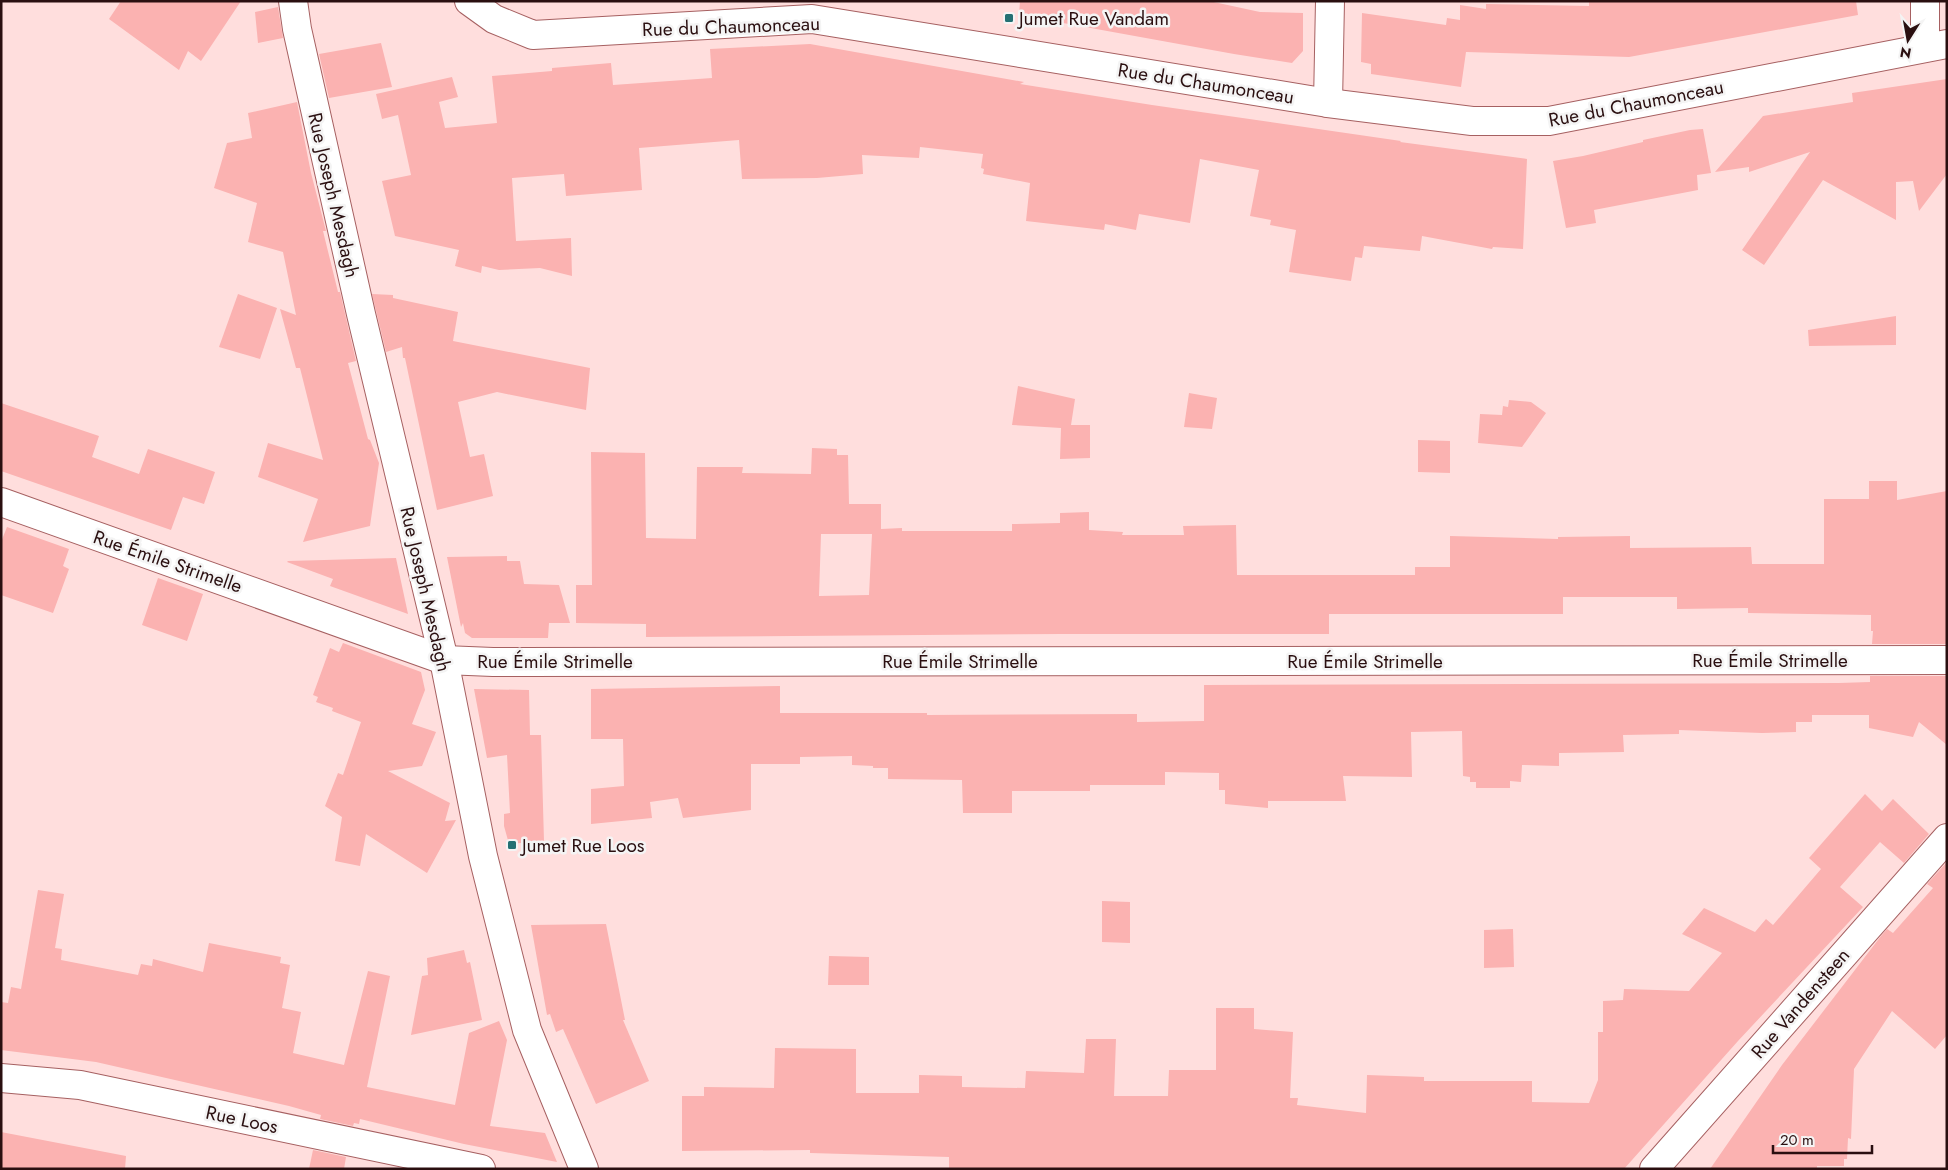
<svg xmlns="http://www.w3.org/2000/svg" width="1948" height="1170" font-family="Jost,sans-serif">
  <rect width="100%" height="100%" fill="#ffdedd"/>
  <!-- building -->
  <g fill="#fbb2b1" fill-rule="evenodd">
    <path d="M121,1H241L201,61L188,51L179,70L109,19Z"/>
    <path d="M1020,1H1209L1260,12L1303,13V51L1292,63L1234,54L1019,15Z"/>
    <path d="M1589,1H1856L1858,15L1629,57L1466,52L1461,87L1371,74V64L1361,62L1362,13L1446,25L1447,18L1460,20V5L1486,9V4L1589,6Z"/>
    <path d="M278,7L283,38L258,43L255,12Z"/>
    <path d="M381,43L392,87L329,98L319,54Z"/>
    <path d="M810,44L1024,82L1020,84L1152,105L1401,141L1400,142L1527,159L1523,249L1493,247L1492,249L1422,236L1420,251L1364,246L1362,258L1355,257L1351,281L1289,272L1296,230L1270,225L1271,220L1250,216L1259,170L1200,159L1190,223L1139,214L1136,230L1105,224L1104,230L1026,221L1030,183L983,174L984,169L981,168L983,154L920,147L919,158L862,155L863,174L817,178L742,179L739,140L639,148L642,190L566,196L564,174L512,178L516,241L571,238L572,276L540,268L499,270L482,266L481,273L455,266L459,250L395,236L382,181L411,175L398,115L382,119L376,94L452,77L458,97L439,102L445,128L497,123L492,76L552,71V68L611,63L613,85L712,78L710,49Z"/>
    <path d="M1947,79V174L1919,211L1913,181L1896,182V220L1823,180L1764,265L1742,250L1810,152L1749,172V167L1715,172L1763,116L1853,102L1852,93Z"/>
    <path d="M297,102L311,173L326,231H323L338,292H340L356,361L348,363L368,439L370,440L379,463L370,526L303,542L318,499L258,477L268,443L323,460L300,368H296L280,309L296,315L283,252L248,242L257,203L214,188L227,143L252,138L248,113Z"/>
    <path d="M1703,129L1711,173L1697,175L1698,190L1594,210L1596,223L1566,228L1553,161L1583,156L1643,142V140L1690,130Z"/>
    <path d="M238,294L277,308L260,359L219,347Z"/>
    <path d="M372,294L393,295V298L458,312L453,341L590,368L586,410L497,392L458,402L470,457L484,454L493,496L437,510L405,358H403L402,347L386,352Z"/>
    <path d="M1896,316V345L1809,346L1808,330Z"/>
    <path d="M1018,386L1075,399L1071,425H1090V458L1060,459L1061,428L1012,425Z"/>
    <path d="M1189,393L1217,398L1212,429L1184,427Z"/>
    <path d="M1509,400L1531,402L1546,413L1522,447L1478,443L1480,414L1502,415L1503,406L1508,407Z"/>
    <path d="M1,403L99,436L92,457L139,474L148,449L215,472L204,504L183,497L171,530L1,471Z"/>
    <path d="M1418,440L1450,441V473L1418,472Z"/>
    <path d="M812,448L837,449V455H848L849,504H881V529L902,528V531H1012V524L1060,523V513L1089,512V530L1123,532L1122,535H1184L1183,526L1236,525L1237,575H1415V567H1450V536L1558,539V537L1630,536V548L1751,547L1752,564H1824V499H1869V481H1897V500L1947,491V644H1872L1873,631H1871V615L1748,613V608L1677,609V597H1563V614H1329V634H1062L646,637V624L576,623V585H592L591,452L645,453L646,538L696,539L697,467H743L742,473L811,474ZM821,534H872L869,595L819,596Z"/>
    <path d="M7,527L69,549L63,566L69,569L53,613L1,595V542Z"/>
    <path d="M507,556V561H520L524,584L559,585L570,623H549L548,638H472L465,633L463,623L461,627L447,557Z"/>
    <path d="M396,558L408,614L330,586L333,579L287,562L288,561Z"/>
    <path d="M158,578L203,594L187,641L142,625Z"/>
    <path d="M343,643L421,672L425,690L412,724L436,732L422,766L388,771L450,803L445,821L456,820L427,873L366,834L360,866L335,861L342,817L325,806L338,773L343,775L361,722L332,711L333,708L316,702L318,697L313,695L330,648L339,652Z"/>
    <path d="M1870,676H1947V745L1919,722L1913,737L1869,728V715H1812V722H1796V732L1762,733L1679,730V734L1623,735L1624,752L1559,753V766L1522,765L1521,782L1510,781V788H1476V782H1470V777L1463,776L1462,731L1411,732L1412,777L1343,776L1346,801H1268V808L1225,804V790H1219V773L1165,772V785H1090V791H1012V813H963L962,780L888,779V768H873V766L852,765V756L800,757V764H751V810L683,818L678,798L650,802L652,818L591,824V789L624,786L623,739H591V689L780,686V713H927V715L1137,714V722L1204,721V685L1839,683L1870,682Z"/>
    <path d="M474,689L529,690L530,735H541L544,841L509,844L504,826V814L510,813L507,755L487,758Z"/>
    <path d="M1865,794L1882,811L1893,799L1929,834L1904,863L1880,842L1840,887L1863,907L1738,1041L1624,1169H949V1157L810,1153V1150L682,1151V1096H704V1087L774,1088L775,1048L856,1049V1093H919V1075L962,1076V1087L1025,1088L1026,1071L1084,1073L1086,1039H1116L1114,1096H1168L1169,1070H1216V1008H1254V1029L1293,1032L1290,1098H1298L1297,1105L1366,1113L1367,1075L1424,1077V1081H1532V1102L1589,1103L1598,1080V1032H1603V1001L1623,1000L1624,989L1689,991L1722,953L1682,934L1704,908L1755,932L1766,919L1773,925L1821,869L1809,858Z"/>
    <path d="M1947,862V1035L1935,1049L1892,1011L1854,1069L1851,1139L1848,1138L1847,1159H1844V1166H1817V1169H1710L1782,1065L1881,936L1887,929L1893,933L1933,888L1927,884Z"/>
    <path d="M38,890L64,894L55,948L62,949L61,960L138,975L141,964L152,966L153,959L203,972L209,943L281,957L280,963L290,965L282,1008L301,1012L293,1053L344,1065L368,971L390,976L367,1087L455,1105L469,1033L499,1021L507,1040L490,1126L545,1133L557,1162L464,1144L360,1119L359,1124L354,1123L353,1126L320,1119L321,1115L289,1106L96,1062L1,1050V1002L8,1003L11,987L21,989Z"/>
    <path d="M1102,901L1130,902V943L1102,942Z"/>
    <path d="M606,924L625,1020H623L649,1081L596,1104L563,1029L556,1032L550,1014L547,1015L531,925Z"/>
    <path d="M1513,929L1514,967L1484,968V930Z"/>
    <path d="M464,950L467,963L470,962L482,1020L411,1035L422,976L428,975L427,958Z"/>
    <path d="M829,956L869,957V985H828Z"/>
    <path d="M1,1132L126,1156L125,1169H1Z"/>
    <path d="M313,1150L346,1157L344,1169H309Z"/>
  </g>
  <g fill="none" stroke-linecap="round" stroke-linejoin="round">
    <defs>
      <g id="street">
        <path d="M293,1L297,29L361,314L444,660L483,856L527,1030L584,1169"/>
        <path d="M469,1L494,19L533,35L812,19L1328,103L1472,121H1549L1947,44"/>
        <path d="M1925,47V1"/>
        <path d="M1328,103L1330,1"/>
        <path d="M1,502L444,660L493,662L1947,660"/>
        <path d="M1,1078L80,1085L481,1169"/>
        <path d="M1654,1169L1947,838"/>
      </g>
    </defs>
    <!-- street casing -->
    <use href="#street" stroke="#a66061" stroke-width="30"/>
    <!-- street -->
    <use href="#street" stroke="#fff" stroke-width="28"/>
  </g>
  <!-- markers -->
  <g fill="#247073" stroke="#f4f4f4" stroke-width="2">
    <rect x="1004" y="13" width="10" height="10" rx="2.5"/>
    <rect x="507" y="840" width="10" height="10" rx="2.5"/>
  </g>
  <g text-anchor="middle" stroke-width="5" stroke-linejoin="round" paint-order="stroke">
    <!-- poi labels -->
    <g font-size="19" fill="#2a0f10" stroke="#f4f4f4" text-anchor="start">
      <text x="1019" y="25">Jumet Rue Vandam</text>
      <text x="522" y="852">Jumet Rue Loos</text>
    </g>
    <!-- street labels -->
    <g font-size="19" fill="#2a0f10" stroke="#f4f4f4">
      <text transform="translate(731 26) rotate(-2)" y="7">Rue du Chaumonceau</text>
      <text transform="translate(1206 83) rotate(9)" y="7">Rue du Chaumonceau</text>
      <text transform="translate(1636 103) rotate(-11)" y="7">Rue du Chaumonceau</text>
      <text transform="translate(334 195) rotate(77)" y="7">Rue Joseph Mesdagh</text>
      <text transform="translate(168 561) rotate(19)" y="7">Rue Émile Strimelle</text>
      <text transform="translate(426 589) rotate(77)" y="7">Rue Joseph Mesdagh</text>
      <text x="1770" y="667">Rue Émile Strimelle</text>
      <text x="555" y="668">Rue Émile Strimelle</text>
      <text x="960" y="668">Rue Émile Strimelle</text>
      <text x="1365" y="668">Rue Émile Strimelle</text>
      <text transform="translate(1800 1003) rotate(-49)" y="7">Rue Vandensteen</text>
      <text transform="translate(242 1119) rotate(12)" y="7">Rue Loos</text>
    </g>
  </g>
  <!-- border -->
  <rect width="1948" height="1170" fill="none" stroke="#2a0f10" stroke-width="5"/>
  <!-- north arrow -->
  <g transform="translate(1908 40) rotate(191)" stroke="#f4f4f4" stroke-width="4" paint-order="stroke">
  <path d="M0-4L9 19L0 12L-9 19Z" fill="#2a0f10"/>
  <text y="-8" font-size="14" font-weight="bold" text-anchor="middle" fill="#2a0f10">N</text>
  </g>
  <!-- scale -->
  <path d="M1773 1145v8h99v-8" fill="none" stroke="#2a0f10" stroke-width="2.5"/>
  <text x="1780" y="1145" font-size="15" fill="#2a0f10" stroke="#f4f4f4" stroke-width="4" paint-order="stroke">20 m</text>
</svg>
